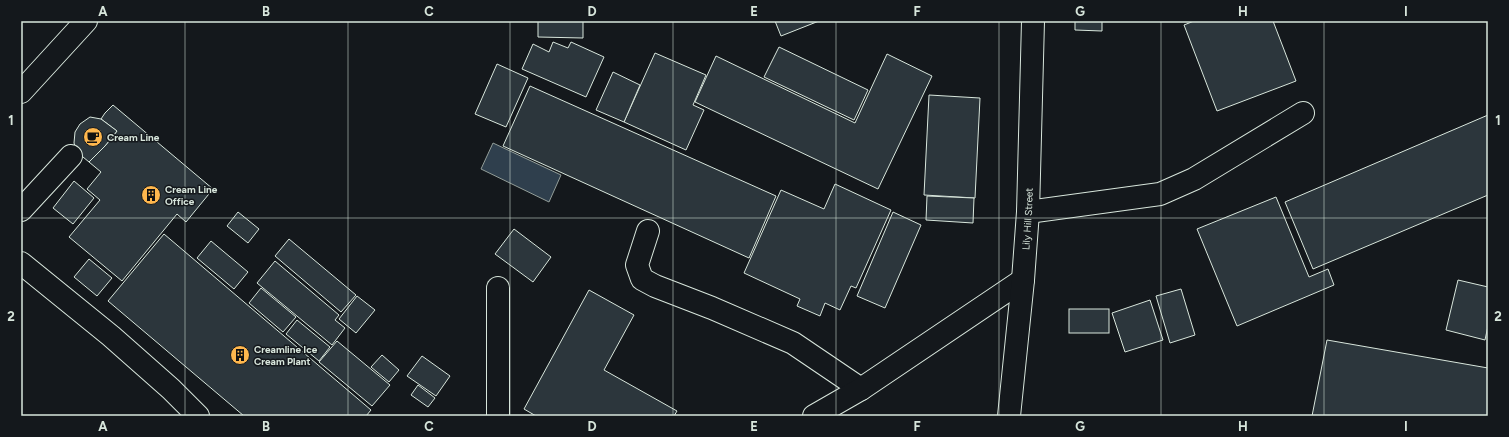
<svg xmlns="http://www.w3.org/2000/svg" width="1509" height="437" font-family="Figtree,sans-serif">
  <rect width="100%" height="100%" fill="#14181c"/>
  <!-- water -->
  <path fill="#2f3f4d" stroke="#939e99" d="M493,143L561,175L549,202L481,169Z"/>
  <!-- building -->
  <g fill="#2c363c" stroke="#d8e6dc">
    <path d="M538,21H583V38L538,37Z"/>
    <path d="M775,21H819L781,36Z"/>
    <path d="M1075,21H1102V31L1075,30Z"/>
    <path d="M1194,21H1273L1296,81L1217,111L1184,25Z"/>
    <path d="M553,42L568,48L571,42L604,57L586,97L522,69L533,44L549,52Z"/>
    <path d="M779,47L868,90L854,120L764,77Z"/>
    <path d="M655,53L706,75L693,105L704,110L686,150L624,122Z"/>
    <path d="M887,54L932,76L878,189L695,102L716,56L855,123Z"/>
    <path d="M497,64L528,78L506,127L475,114Z"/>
    <path d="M613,72L640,85L624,122L596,110Z"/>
    <path d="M530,86L776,196L749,258L503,146Z"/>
    <path d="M929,95L980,98L975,198L924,195Z"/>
    <path d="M113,105L213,189L186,222L177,214L122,281L69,237L100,200L87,189L101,172L89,162L105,146L117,131L101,119L105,113Z"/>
    <path d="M1488,115V195L1313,269L1285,202Z"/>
    <path d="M90,117L101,119L117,131L105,146L89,162L77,152L74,143L75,132L80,124Z"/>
    <path d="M74,181L94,198L73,224L53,208Z"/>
    <path d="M835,184L891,210L856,288L851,286L840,310L825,303L820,316L797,306L800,299L744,273L781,190L824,209Z"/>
    <path d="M927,196L974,198L973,223L926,220Z"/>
    <path d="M1276,197L1309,277L1328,269L1334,285L1237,326L1197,229Z"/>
    <path d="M238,212L259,229L248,243L227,226Z"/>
    <path d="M893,212L921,225L885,308L857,296Z"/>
    <path d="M514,229L551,257L533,282L495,254Z"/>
    <path d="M164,234L371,410L366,416H244L108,301Z"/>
    <path d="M289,239L356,295L341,312L275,256Z"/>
    <path d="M211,241L248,272L234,289L197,258Z"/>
    <path d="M89,259L112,278L97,296L74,277Z"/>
    <path d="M275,261L339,315L335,320L345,328L332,345L257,283Z"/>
    <path d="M1458,280L1488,287V326L1485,340L1446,330Z"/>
    <path d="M261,288L296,317L283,332L249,303Z"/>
    <path d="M1181,289L1195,335L1170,343L1156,296Z"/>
    <path d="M589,290L634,315L604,370L677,411L674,416H536L524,409Z"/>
    <path d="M357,296L375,310L356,333L339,319Z"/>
    <path d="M1150,300L1163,340L1125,352L1112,313Z"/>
    <rect x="1069" y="309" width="40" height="24"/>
    <path d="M297,320L330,347L319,361L286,334Z"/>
    <path d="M1327,340L1488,368V416H1312Z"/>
    <path d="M337,341L390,385L372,406L319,362Z"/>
    <path d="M382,355L399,370L389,382L371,367Z"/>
    <path d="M422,356L450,376L436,396L407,376Z"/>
    <path d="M418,385L435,398L428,407L411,395Z"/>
  </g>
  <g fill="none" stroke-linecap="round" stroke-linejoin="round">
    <defs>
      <g id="minor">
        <path d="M21,92L86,21"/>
        <path d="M21,210L71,156"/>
        <path d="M1028,212L1160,194L1194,179L1303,113"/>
        <path d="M648,231L637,265L642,279L655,286L712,308L793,343L861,389"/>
        <path d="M21,263L111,336L171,389L198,416"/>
        <path d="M498,288V416"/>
        <path d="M814,416L861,389L1023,280"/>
        <path id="s1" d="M1009,416L1023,280L1028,212L1033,21"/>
      </g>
    </defs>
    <!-- minor casing -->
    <use href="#minor" stroke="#d8e6dc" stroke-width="24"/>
    <!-- minor -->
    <use href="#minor" stroke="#14181c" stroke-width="22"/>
  </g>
  <!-- grid -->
  <path fill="none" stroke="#d8e6dc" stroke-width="1" stroke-opacity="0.55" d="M185,21V416M348,21V416M510,21V416M673,21V416M836,21V416M999,21V416M1161,21V416M1324,21V416M21,218H1488"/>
  <!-- icons -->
  <defs>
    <symbol id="cafe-disc" viewBox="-11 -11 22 22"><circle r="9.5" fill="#ffb74d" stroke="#14181c"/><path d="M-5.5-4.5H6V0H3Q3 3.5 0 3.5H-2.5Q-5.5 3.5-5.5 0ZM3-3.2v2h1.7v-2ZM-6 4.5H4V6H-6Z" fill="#111"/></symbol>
    <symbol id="building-disc" viewBox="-11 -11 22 22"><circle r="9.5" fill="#ffb74d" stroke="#14181c"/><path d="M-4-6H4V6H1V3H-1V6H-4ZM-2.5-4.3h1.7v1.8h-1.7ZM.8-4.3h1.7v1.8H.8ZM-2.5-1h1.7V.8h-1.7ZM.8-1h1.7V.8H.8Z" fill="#111"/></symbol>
  </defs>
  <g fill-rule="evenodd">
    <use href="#cafe-disc" x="82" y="126" width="22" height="22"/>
    <use href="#building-disc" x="140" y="184" width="22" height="22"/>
    <use href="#building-disc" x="229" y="344" width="22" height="22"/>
  </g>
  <g text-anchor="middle" stroke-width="3" stroke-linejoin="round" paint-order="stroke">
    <!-- poi labels -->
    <g font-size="10" font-weight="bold" fill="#d8e6dc" stroke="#14181c" text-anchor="start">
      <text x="107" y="141">Cream Line</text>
      <text x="165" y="193">Cream Line<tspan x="165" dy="12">Office</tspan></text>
      <text x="254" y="353">Creamline Ice<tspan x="254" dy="12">Cream Plant</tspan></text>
    </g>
    <!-- street labels -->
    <g font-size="10" fill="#d8e6dc" stroke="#14181c">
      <text dy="4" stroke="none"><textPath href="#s1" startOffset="198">Lily Hill Street</textPath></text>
    </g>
  </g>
  <!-- border -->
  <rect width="1509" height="437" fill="none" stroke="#14181c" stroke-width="44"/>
  <rect x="22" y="22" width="1465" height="393" fill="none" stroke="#d8e6dc" stroke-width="1.5"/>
  <g font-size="13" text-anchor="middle" font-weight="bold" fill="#d8e6dc">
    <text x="103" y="16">A</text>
    <text x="266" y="16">B</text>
    <text x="429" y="16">C</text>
    <text x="592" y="16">D</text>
    <text x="754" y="16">E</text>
    <text x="917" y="16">F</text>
    <text x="1080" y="16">G</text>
    <text x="1243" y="16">H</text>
    <text x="1406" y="16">I</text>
    <text x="11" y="125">1</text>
    <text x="1498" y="125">1</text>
    <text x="11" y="321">2</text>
    <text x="1498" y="321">2</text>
    <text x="103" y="431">A</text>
    <text x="266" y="431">B</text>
    <text x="429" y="431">C</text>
    <text x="592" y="431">D</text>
    <text x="754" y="431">E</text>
    <text x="917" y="431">F</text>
    <text x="1080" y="431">G</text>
    <text x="1243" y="431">H</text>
    <text x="1406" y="431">I</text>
  </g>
</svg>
